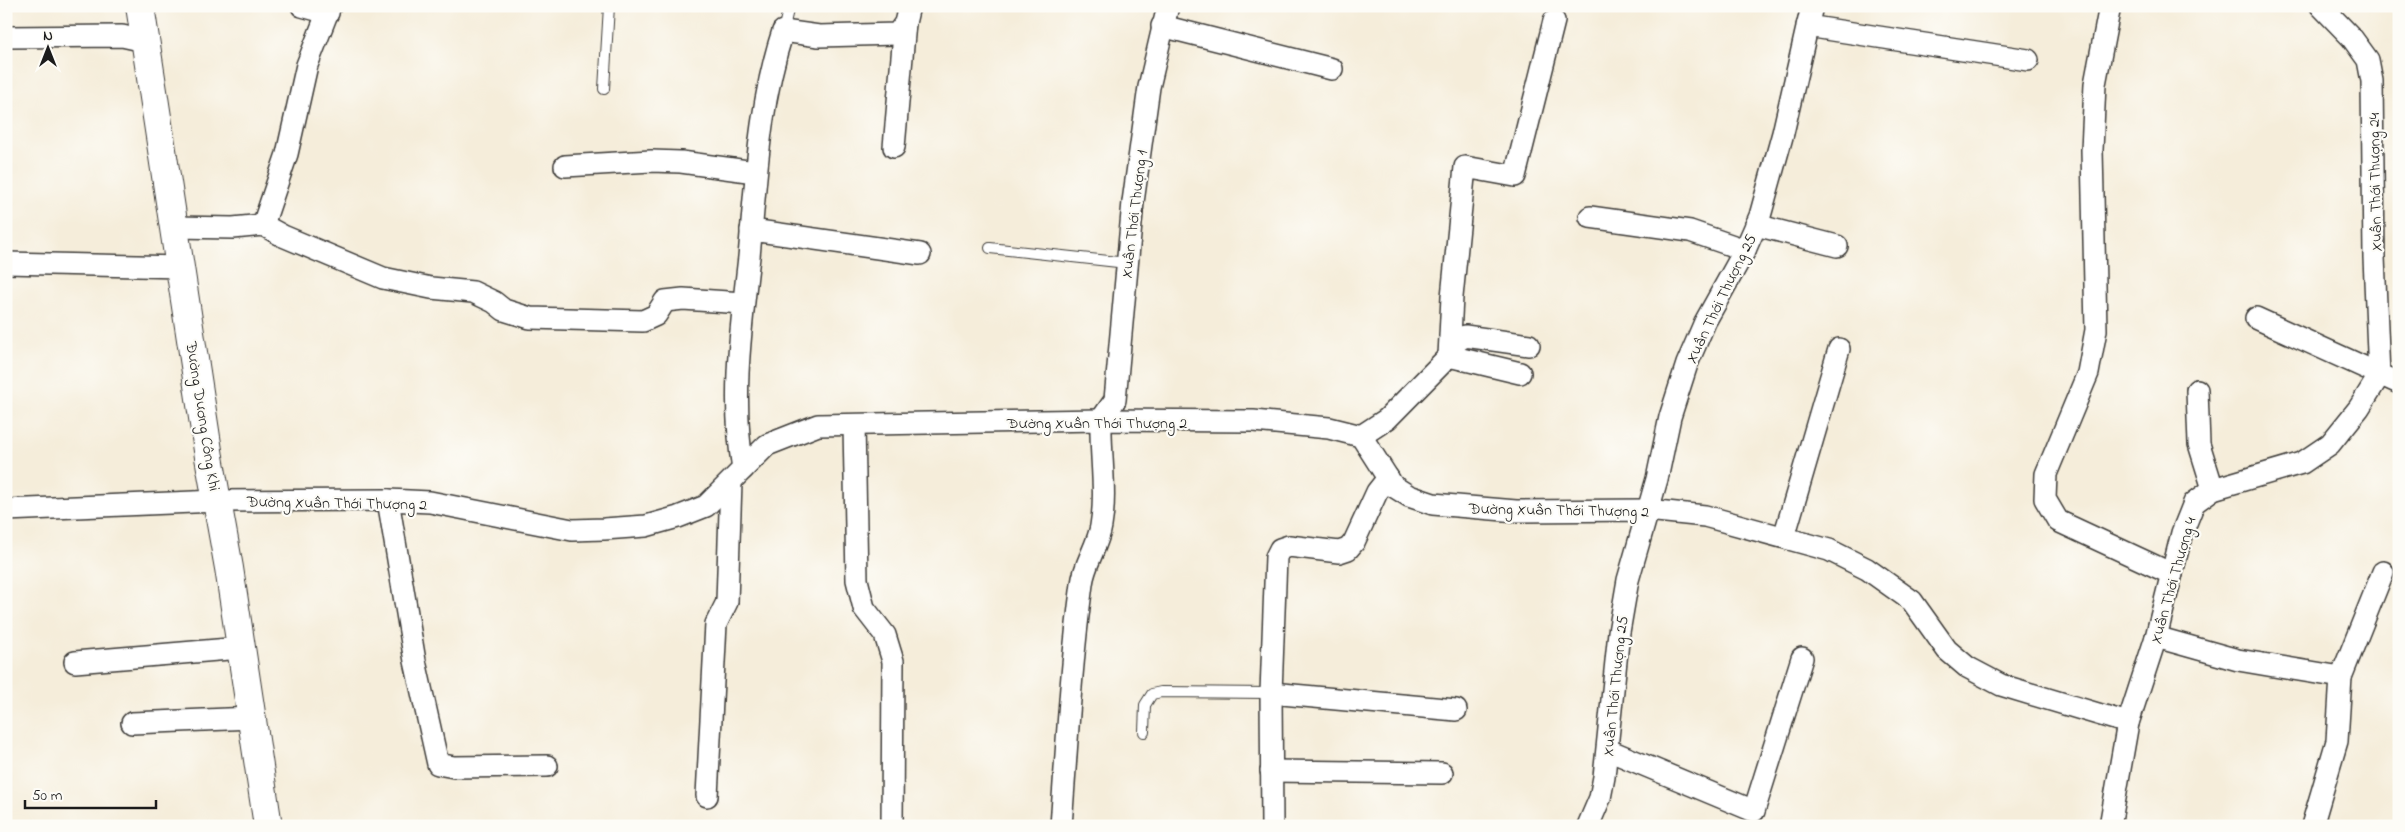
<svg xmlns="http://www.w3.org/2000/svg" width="2405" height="832" font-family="'Indie Flower',sans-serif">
  <rect width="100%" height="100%" fill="#fdfcf7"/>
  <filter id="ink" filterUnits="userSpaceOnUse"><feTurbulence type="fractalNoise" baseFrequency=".02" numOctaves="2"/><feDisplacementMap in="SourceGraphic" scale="10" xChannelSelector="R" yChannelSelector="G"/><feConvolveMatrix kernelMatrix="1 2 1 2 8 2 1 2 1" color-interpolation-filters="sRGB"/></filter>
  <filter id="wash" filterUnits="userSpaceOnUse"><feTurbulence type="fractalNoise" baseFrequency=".0096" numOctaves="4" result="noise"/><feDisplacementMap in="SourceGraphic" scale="20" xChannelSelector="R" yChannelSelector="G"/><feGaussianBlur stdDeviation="1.12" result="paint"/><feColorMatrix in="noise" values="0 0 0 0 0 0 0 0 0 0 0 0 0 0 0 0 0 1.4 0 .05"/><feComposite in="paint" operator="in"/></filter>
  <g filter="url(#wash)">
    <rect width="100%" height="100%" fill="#f5edda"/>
  </g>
  <g filter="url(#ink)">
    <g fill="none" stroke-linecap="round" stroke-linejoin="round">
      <defs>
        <g id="lane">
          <path d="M783,31L789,6"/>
          <path d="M604,89L609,6"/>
          <path d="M990,248L1127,263"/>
          <path d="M1144,732L1145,705L1152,694L1161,692L1271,693"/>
        </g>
        <g id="street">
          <path d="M302,6L328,13"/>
          <path d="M2110,6L2095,84L2092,150L2096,330L2088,373L2046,474L2045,499L2058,521L2172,574"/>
          <path d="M2321,6L2352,38L2368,60L2372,81L2374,257L2379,376"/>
          <path d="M1162,26L1332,69"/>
          <path d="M1807,26L2028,60"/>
          <path d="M6,37L122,36L145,41"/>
          <path d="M894,147L905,23"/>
          <path d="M565,166L651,161L681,162L755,172"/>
          <path d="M1590,217L1690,231L1745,250"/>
          <path d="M263,225L287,154L307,65L330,6"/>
          <path d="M1756,225L1837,246"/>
          <path d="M175,227L233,228L263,225L283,236L383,278L431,288L473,292L494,302L504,310L530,318L643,321L656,315L665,301L683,299L743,303"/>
          <path d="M751,230L920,254"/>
          <path d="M6,263L181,267"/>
          <path d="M2256,318L2399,383"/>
          <path d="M1450,346L1465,336L1529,345"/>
          <path d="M1449,356L1520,373"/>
          <path d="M2197,390L2199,444L2213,489"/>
          <path d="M1101,420L1115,400L1133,202L1149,87L1168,6"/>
          <path d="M854,425L857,580L864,608L885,635L893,661L892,826"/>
          <path d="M1361,436L1387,419L1449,356L1452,297L1465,167L1515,176L1554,21"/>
          <path d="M743,469C731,398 741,328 749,257C756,181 759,104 783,31L819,36L897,34L905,23L909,6"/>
          <path d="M388,500L415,661L438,764L454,767L547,766"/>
          <path d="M6,510L217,501L388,500L430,502L572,530L604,529L646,526L678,517L706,506L767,445L818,425L1101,420L1253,421L1329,428L1361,436L1393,486L1409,496L1433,504L1516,511L1647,510L1705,516L1829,550L1867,569L1912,601L1947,650L1967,667L2001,685L2128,723"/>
          <path d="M1784,537L1839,349"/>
          <path d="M2156,637L2238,660L2341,677L2337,741L2312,826"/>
          <path d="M75,662L241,648"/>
          <path d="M2341,677L2383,572"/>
          <path d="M1271,693L1456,710"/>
          <path d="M132,723L252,718"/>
          <path d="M1608,750L1754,811L1802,658"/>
          <path d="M1271,771L1442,773"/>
          <path d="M707,796L716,624L727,602L731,482"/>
          <path d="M1061,826C1067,745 1071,664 1082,584C1084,564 1098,546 1101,526C1107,492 1100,455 1101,420"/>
          <path d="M1272,826L1271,693L1276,557L1280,549L1289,546L1339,552L1348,549L1354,542L1377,492L1388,478"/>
          <path d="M1588,826L1600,798L1604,777L1619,632L1628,580L1657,479L1670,417L1687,364L1705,322L1745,250L1760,216L1783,133L1812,6"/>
          <path d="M2110,826L2128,723L2156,637L2182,533L2194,503L2213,489L2302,463L2330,444L2359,408L2379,376"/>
        </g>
        <path id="secondary" d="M140,6L209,457L229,568L268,826"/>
      </defs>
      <!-- lane casing -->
      <use href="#lane" stroke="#3d3b38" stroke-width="12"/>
      <!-- street casing -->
      <use href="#street" stroke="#3d3b38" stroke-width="24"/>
      <!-- secondary casing -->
      <use href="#secondary" stroke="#3d3b38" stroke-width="30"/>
      <!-- lane -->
      <use href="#lane" stroke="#fff" stroke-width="10"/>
      <!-- street -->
      <use href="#street" stroke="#fff" stroke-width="21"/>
      <!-- secondary -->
      <use href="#secondary" stroke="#fff" stroke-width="28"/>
    </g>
  </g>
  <g text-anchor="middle" stroke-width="4.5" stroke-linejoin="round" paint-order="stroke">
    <!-- street labels -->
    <g font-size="16" fill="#1c1c1c" stroke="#fdfcf7">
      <text transform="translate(2374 182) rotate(-91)" y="6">Xuân Thới Thượng 24</text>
      <text transform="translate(1133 214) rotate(-83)" y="6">Xuân Thới Thượng 1</text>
      <text transform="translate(1720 298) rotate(-64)" y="6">Xuân Thới Thượng 25</text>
      <text transform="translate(204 416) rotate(81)" y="6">Đường Dương Công Khi</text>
      <text x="1097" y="428">Đường Xuân Thới Thượng 2</text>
      <text transform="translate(337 502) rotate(1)" y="6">Đường Xuân Thới Thượng 2</text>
      <text transform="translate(1559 509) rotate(1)" y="6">Đường Xuân Thới Thượng 2</text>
      <text transform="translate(2172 580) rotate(-74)" y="6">Xuân Thới Thượng 4</text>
      <text transform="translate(1614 686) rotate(-84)" y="6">Xuân Thới Thượng 25</text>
    </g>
  </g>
  <!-- margin -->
  <rect width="2405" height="832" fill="none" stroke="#fdfcf7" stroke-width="25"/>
  <!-- north arrow -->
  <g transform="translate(48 48)" stroke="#fdfcf7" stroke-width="4" paint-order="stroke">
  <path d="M0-4L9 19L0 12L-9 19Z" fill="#1c1c1c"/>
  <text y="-8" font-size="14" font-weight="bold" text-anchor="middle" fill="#1c1c1c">N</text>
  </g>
  <!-- scale -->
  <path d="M25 800v8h131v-8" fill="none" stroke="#1c1c1c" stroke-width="2.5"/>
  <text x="32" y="800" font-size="15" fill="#1c1c1c" stroke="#fdfcf7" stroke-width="4" paint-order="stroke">50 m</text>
</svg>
